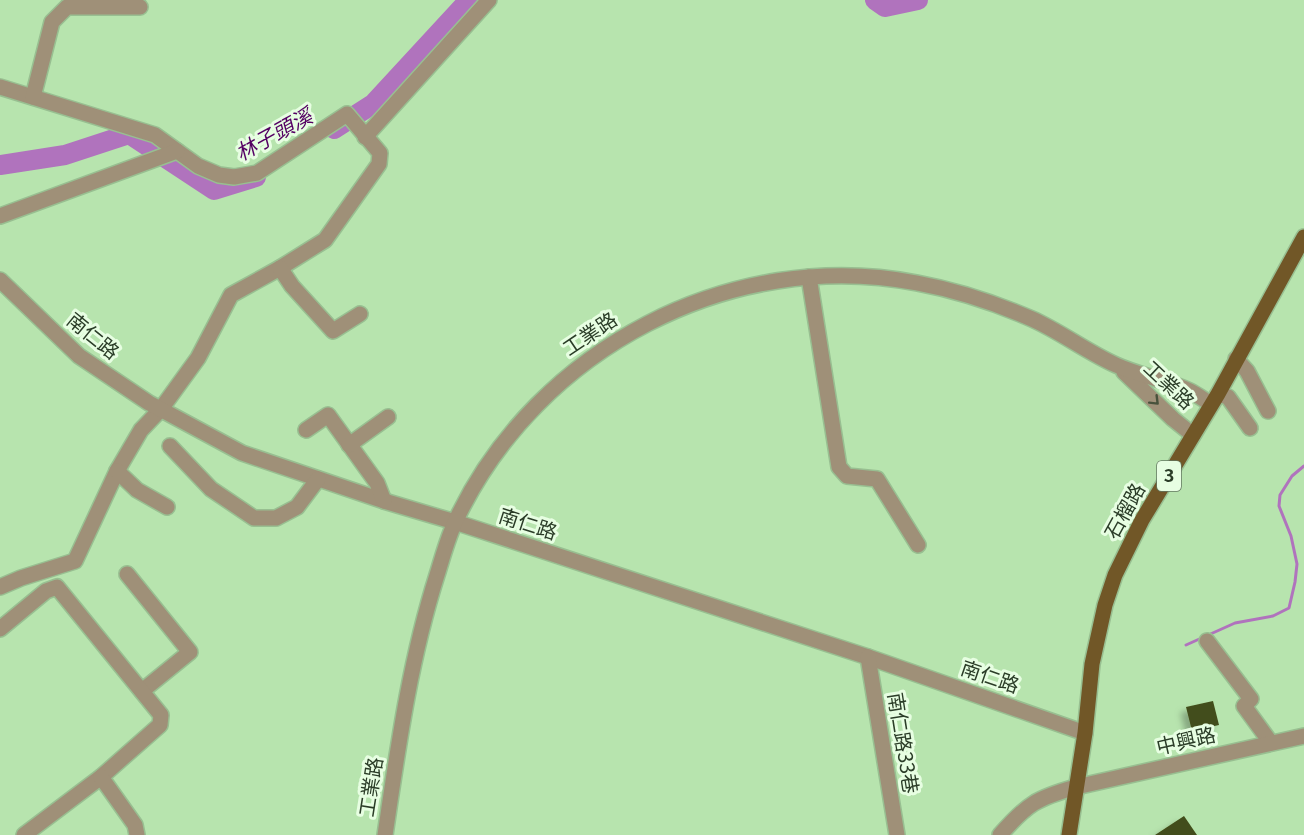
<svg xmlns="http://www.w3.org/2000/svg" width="1304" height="835" font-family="Georgia,'Noto Sans TC',serif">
  <defs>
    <filter id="shadow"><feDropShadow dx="-5.5" dy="5.5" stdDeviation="3" flood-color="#0004"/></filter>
  </defs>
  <rect width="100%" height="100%" fill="#b7e4ae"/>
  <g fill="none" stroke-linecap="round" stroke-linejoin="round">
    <!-- stream -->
    <path stroke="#b073bd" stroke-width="3" d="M1186,645L1235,623L1273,616L1289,608L1295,582L1297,564L1291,536L1279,506L1280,495L1292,476L1304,466"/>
    <!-- river -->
    <g stroke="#b073bd" stroke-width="20">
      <path d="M875,0L885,7L918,0"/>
      <path d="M334,129L373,104L469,0"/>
      <path d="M0,165L65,155L129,134L214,190L256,177"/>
    </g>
  </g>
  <!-- building -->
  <g fill="#424e1a" filter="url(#shadow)">
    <path d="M1213,701L1219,725L1192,731L1186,707Z"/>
    <path d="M1184,816L1197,835H1155Z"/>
  </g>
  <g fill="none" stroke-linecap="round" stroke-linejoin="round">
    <defs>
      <g id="minor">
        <path d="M0,87L155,135L198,166L219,175L234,177L257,173L347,114L380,153L379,164L325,240L280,268L231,295L198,358L161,409L141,430L117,471L75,561L21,578L0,587"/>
        <path d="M33,97L52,22L67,7H140"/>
        <path d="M365,137L489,0"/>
        <path d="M0,216L177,151"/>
        <path d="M280,268L292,286L333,331L360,314"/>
        <path d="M809,277L839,467L847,476L877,479L918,545"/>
        <path d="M0,280L79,356L149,403L242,453L384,501L455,522L868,657L1085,733"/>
        <path d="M1236,359L1247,371L1268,411"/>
        <path d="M1124,372L1173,419L1193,435"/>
        <path d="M1218,394L1228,397L1250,428"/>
        <path d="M306,430L328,415L377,483L384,501"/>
        <path d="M349,445L388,417"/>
        <path d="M170,446L211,489L254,518H276L297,507L318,479"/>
        <path d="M117,471L137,490L167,507"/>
        <path d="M127,574L190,652L142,691"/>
        <path d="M0,629L46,591L57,587L161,715L160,725L101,777L24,835"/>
        <path d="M1207,641L1251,699L1244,706L1271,743"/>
        <path d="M868,657L897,835"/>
        <path d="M101,777L135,825L137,835"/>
        <path d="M385,835C398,747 410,660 437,575C443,556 448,536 457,518C538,349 731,247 917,283C955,290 995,303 1032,319C1061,332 1087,352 1116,365C1140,376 1167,380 1190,391C1198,395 1204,400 1211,404"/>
        <path d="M1000,835C1027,804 1037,798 1076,787L1304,736"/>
      </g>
      <path id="major" d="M1069,835L1085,733L1092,664L1105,605L1115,575L1142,520L1218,394L1304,237"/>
    </defs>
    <!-- minor casing -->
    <use href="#minor" stroke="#98bf91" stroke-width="18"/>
    <!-- major casing -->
    <use href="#major" stroke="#98bf91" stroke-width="18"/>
    <!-- minor -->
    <use href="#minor" stroke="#9f9078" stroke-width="15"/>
    <!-- major -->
    <use href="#major" stroke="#715727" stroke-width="15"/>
  </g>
  <!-- one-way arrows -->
  <defs><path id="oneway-chevron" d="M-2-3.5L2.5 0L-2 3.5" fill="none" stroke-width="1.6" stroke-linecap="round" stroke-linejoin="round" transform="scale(1.5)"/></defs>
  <use stroke="#48523c" href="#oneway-chevron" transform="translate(1155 401) rotate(45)"/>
  <g text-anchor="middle" stroke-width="6" stroke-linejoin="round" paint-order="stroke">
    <!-- shield labels -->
    <rect fill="#e7fee2" stroke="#637760" stroke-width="1.5" x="1157" y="461" width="24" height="30" rx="4.5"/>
    <g font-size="18" font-weight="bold" fill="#2b3d28">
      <text x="1169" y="482">3</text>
    </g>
    <!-- street labels -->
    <g font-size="20" fill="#2b3d28" stroke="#e7fee2">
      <text transform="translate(590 334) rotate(-34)" y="7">工業路</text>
      <text transform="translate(93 336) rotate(39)" y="7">南仁路</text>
      <text transform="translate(1169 385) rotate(43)" y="7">工業路</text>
      <text transform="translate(1125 511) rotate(-61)" y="7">石榴路</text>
      <text transform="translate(528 524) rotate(18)" y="7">南仁路</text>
      <text transform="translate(990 677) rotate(19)" y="7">南仁路</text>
      <text transform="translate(1186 741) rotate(-13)" y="7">中興路</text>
      <text transform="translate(903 743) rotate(81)" y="7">南仁路33巷</text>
      <text transform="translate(371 787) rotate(-81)" y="7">工業路</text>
    </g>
    <!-- water labels -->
    <g font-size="21" font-style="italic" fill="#540063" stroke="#e7fee2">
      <text transform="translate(274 135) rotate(-29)" y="7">林子頭溪</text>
    </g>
  </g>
</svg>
